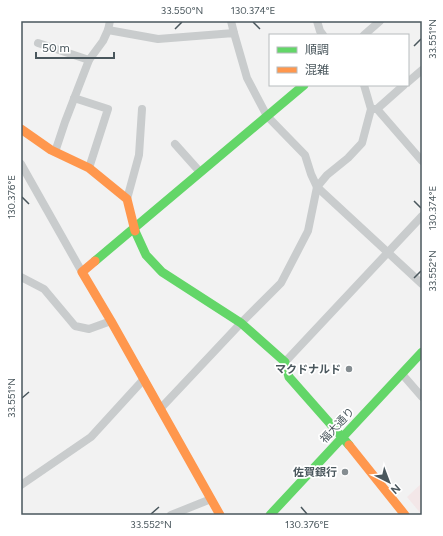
<svg xmlns="http://www.w3.org/2000/svg" width="443" height="536" font-family="Figtree,'Noto Sans JP',sans-serif">
  <rect width="100%" height="100%" fill="#f2f2f2"/>
  <!-- medical -->
  <path fill="#f3e7e8" d="M422,483V515L407,497Z"/>
  <g fill="none" stroke-linecap="round" stroke-linejoin="round">
    <!-- street -->
    <g stroke="#c9cccd" stroke-width="8">
      <path d="M231,21L234,33"/>
      <path d="M317,21L320,31L323,35"/>
      <path d="M108,30L158,39L234,33L247,78L267,116L305,155L311,174L317,187L422,284"/>
      <path d="M364,35L380,21"/>
      <path d="M38,43L89,60"/>
      <path d="M408,82L422,70"/>
      <path d="M74,98L108,109L89,168"/>
      <path d="M371,109H377L422,161"/>
      <path d="M377,109L404,85"/>
      <path d="M175,144L200,172"/>
      <path d="M55,152L65,122L89,60L103,41L108,30L110,21"/>
      <path d="M21,164L82,272"/>
      <path d="M127,199L139,155L142,109"/>
      <path d="M21,277L44,289L75,326L89,329L111,321"/>
      <path d="M285,362L422,216"/>
      <path d="M402,374L422,397"/>
      <path d="M160,409L241,323L281,283L308,231L317,187L327,175L348,158L362,143L371,109L364,85"/>
      <path d="M21,485L91,437L144,379"/>
      <path d="M171,515L211,499"/>
    </g>
    <!-- fast -->
    <g stroke="#63d668" stroke-width="9">
      <path d="M135,231L146,255L162,272L241,323L285,362L289,377L349,445"/>
      <path d="M95,261L304,85"/>
      <path d="M270,515L422,352"/>
    </g>
    <!-- slow -->
    <g stroke="#ff974d" stroke-width="9">
      <path d="M21,129L51,150L89,168L127,199L135,231"/>
      <path d="M95,261L82,272L111,321L220,515"/>
      <path d="M349,445L405,515"/>
    </g>
  </g>
  <!-- ticks -->
  <path fill="none" stroke="#4a575d" stroke-width="1.5" d="M253,22L260,29M175,29L182,22M414,46L421,39M22,197L29,204M414,201L421,208M414,278L421,271M22,398L29,392M301,507L307,514M151,514L159,507"/>
  <!-- markers -->
  <g fill="#858d91" stroke="#fff" stroke-width="1.5">
    <circle cx="349" cy="369" r="4"/>
    <circle cx="345" cy="472" r="4"/>
  </g>
  <g text-anchor="middle" stroke-width="3.5" stroke-linejoin="round" paint-order="stroke">
    <!-- poi labels -->
    <g font-size="11" font-weight="bold" fill="#4a575d" stroke="#fff" text-anchor="end">
      <text x="341" y="373">マクドナルド</text>
      <text x="337" y="476">佐賀銀行</text>
    </g>
    <!-- street labels -->
    <g font-size="11" fill="#4a575d" stroke="#fff">
      <text transform="translate(337 425) rotate(-47)" y="4">福大通り</text>
    </g>
  </g>
  <!-- border -->
  <rect width="443" height="536" fill="none" stroke="#ffffff" stroke-width="44"/>
  <!-- legend -->
  <rect x="269" y="34" width="140" height="52" fill="#ffffff" stroke="#b7bcbe"/>
  <rect x="277" y="47" width="20" height="6" fill="#63d668" stroke="#b7bcbe"/>
  <text x="305" y="54" font-size="12" fill="#4a575d">順調</text>
  <rect x="277" y="67" width="20" height="6" fill="#ff974d" stroke="#b7bcbe"/>
  <text x="305" y="74" font-size="12" fill="#4a575d">混雑</text>
  <!-- north arrow -->
  <g transform="translate(389 482) rotate(138)" stroke="#ffffff" stroke-width="3" paint-order="stroke">
  <path d="M0-3L7 15L0 10L-7 15Z" fill="#4a575d"/>
  <text y="-6" font-size="11" font-weight="bold" text-anchor="middle" fill="#4a575d">N</text>
  </g>
  <!-- scale -->
  <path d="M36 52v6h78v-6" fill="none" stroke="#4a575d" stroke-width="2"/>
  <text x="42" y="52" font-size="12" fill="#4a575d" stroke="#ffffff" stroke-width="3" paint-order="stroke">50 m</text>
  <rect x="22" y="22" width="399" height="492" fill="none" stroke="#4a575d" stroke-width="1.5"/>
  <g font-size="10" text-anchor="middle" fill="#4a575d">
    <text x="182" y="14">33.550°N</text>
    <text x="253" y="14">130.374°E</text>
    <text transform="translate(432 39) rotate(-90)" y="4">33.551°N</text>
    <text transform="translate(11 197) rotate(-90)" y="4">130.376°E</text>
    <text transform="translate(432 208) rotate(-90)" y="4">130.374°E</text>
    <text transform="translate(432 271) rotate(-90)" y="4">33.552°N</text>
    <text transform="translate(11 398) rotate(-90)" y="4">33.551°N</text>
    <text x="151" y="528">33.552°N</text>
    <text x="307" y="528">130.376°E</text>
  </g>
</svg>
